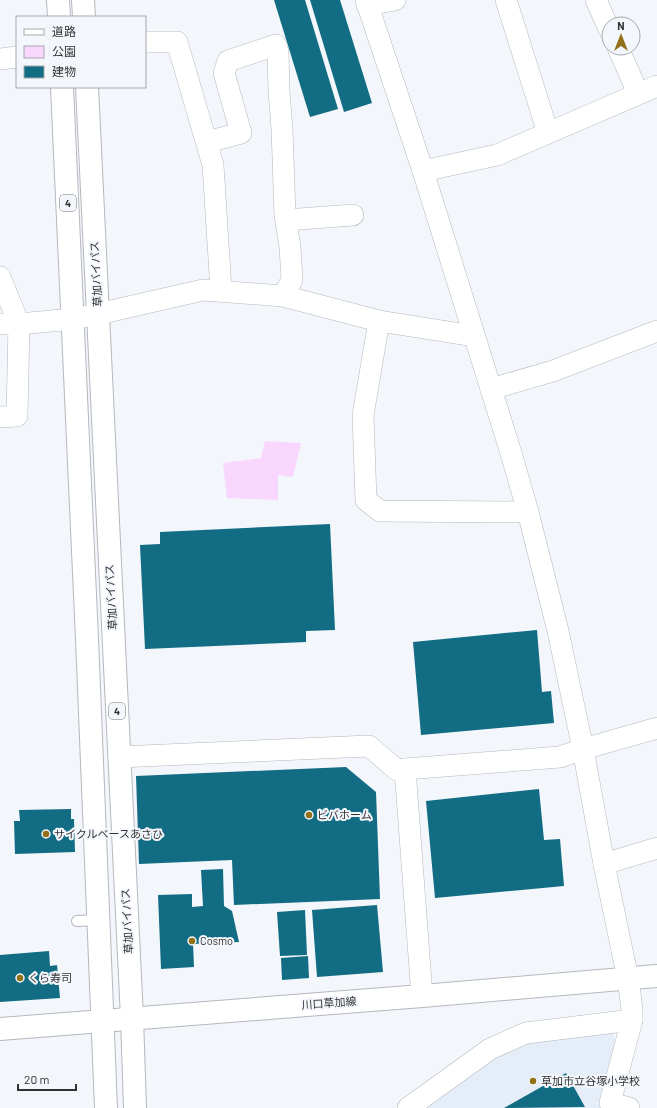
<svg xmlns="http://www.w3.org/2000/svg" width="657" height="1108" font-family="Barlow,'Noto Sans JP',sans-serif">
  <rect width="100%" height="100%" fill="#f3f6fb"/>
  <!-- built -->
  <path fill="#e4edf8" d="M607,1032L612,1033L616,1043L598,1104L600,1108H423L493,1058L526,1043Z"/>
  <!-- green -->
  <path fill="#f9d6fe" d="M265,441L301,443L293,477L278,475V500L227,498L223,463L261,458Z"/>
  <!-- building -->
  <g fill="#116c84">
    <path d="M274,0H305L338,109L310,117Z"/>
    <path d="M310,0H340L372,103L344,112Z"/>
    <path d="M330,524L335,630L306,631V642L145,649L140,545L160,544V532Z"/>
    <path d="M537,630L542,692L551,691L554,723L421,735L413,642Z"/>
    <path d="M346,767L376,792L380,899L234,905L232,860L139,864L136,776Z"/>
    <path d="M539,789L544,840L560,839L564,886L435,898L426,801Z"/>
    <path d="M71,809V819H74L75,852L15,854L14,821H20L19,810Z"/>
    <path d="M223,869L224,906L232,911L239,942L193,944L194,967L161,969L158,895L192,894V907L203,906L201,870Z"/>
    <path d="M377,905L383,972L317,977L312,910Z"/>
    <path d="M305,910L307,955L280,956L277,912Z"/>
    <path d="M49,951L50,966L57,965L60,998L0,1002V955Z"/>
    <path d="M308,956L309,978L282,980L281,958Z"/>
    <path d="M566,1073L585,1107L504,1108Z"/>
  </g>
  <g fill="none" stroke-linecap="round" stroke-linejoin="round">
    <defs>
      <path id="lane" d="M77,921L98,920"/>
      <g id="street">
        <path d="M366,0L423,171L511,453L528,512L558,631L583,749L604,864L628,979L632,1009V1020L610,1103L629,1108"/>
        <path d="M506,0L548,133"/>
        <path d="M596,0L609,29"/>
        <path d="M367,5L395,0"/>
        <path d="M145,42H177L213,165L221,290"/>
        <path d="M618,48L638,93"/>
        <path d="M0,59L17,57"/>
        <path d="M207,142L241,133L224,73L228,61L276,45L278,52L279,91L282,129L285,215L290,247L292,280L283,296"/>
        <path d="M423,171L497,155L657,86"/>
        <path d="M286,220L353,215"/>
        <path d="M0,277L19,324L17,416L0,417"/>
        <path d="M379,321L363,415L366,500L380,511L528,512"/>
        <path d="M0,324H19L73,319L98,314L203,290L283,296L379,321L474,336"/>
        <path d="M491,389L553,371L657,331"/>
        <path d="M119,757L369,746L397,770L405,769L422,996"/>
        <path d="M405,769L560,757L583,749L657,728"/>
        <path d="M604,864L657,848"/>
        <path d="M408,1108L490,1049L526,1033L632,1020"/>
      </g>
      <path id="secondary" d="M0,1029L422,996L657,976"/>
      <g id="highway">
        <path d="M58,0L59,17"/>
        <path d="M83,0L84,17"/>
        <path d="M62,87L87,639L106,1108"/>
        <path d="M87,87L132,1018L135,1108"/>
      </g>
    </defs>
    <!-- lane casing -->
    <use href="#lane" stroke="#b4b8bd" stroke-width="12"/>
    <!-- street casing -->
    <use href="#street" stroke="#b4b8bd" stroke-width="22"/>
    <!-- secondary casing -->
    <use href="#secondary" stroke="#b4b8bd" stroke-width="24"/>
    <!-- highway casing -->
    <use href="#highway" stroke="#b4b8bd" stroke-width="24"/>
    <!-- lane -->
    <use href="#lane" stroke="#fff" stroke-width="10"/>
    <!-- street -->
    <use href="#street" stroke="#fff" stroke-width="21"/>
    <!-- secondary -->
    <use href="#secondary" stroke="#fff" stroke-width="22"/>
    <!-- highway -->
    <use href="#highway" stroke="#fff" stroke-width="22"/>
  </g>
  <!-- markers -->
  <g fill="#927118" stroke="#f3f6fb" stroke-width="1.5">
    <circle cx="309" cy="815" r="4"/>
    <circle cx="46" cy="834" r="4"/>
    <circle cx="192" cy="941" r="4"/>
    <circle cx="20" cy="978" r="4"/>
    <circle cx="533" cy="1081" r="4"/>
  </g>
  <g text-anchor="middle" stroke-width="4" stroke-linejoin="round" paint-order="stroke">
    <!-- shield labels -->
    <g fill="#f3f6fb" stroke="#6b6d70" stroke-width="1">
      <rect x="60" y="195" width="16" height="16" rx="3"/>
      <rect x="109" y="703" width="16" height="16" rx="3"/>
    </g>
    <g font-size="10" font-weight="bold" fill="#313234">
      <text x="68" y="207">4</text>
      <text x="117" y="715">4</text>
    </g>
    <!-- street labels -->
    <g font-size="11" fill="#313234" stroke="#f3f6fb">
      <text transform="translate(96 274) rotate(-93)" y="4">草加バイパス</text>
      <text transform="translate(111 597) rotate(-93)" y="4">草加バイパス</text>
      <text transform="translate(127 921) rotate(-93)" y="4">草加バイパス</text>
      <text transform="translate(329 1003) rotate(-4)" y="4">川口草加線</text>
    </g>
    <!-- poi labels -->
    <g font-size="11" fill="#313234" stroke="#f3f6fb" text-anchor="start">
      <text x="317" y="819">ビバホーム</text>
      <text x="54" y="838">サイクルベースあさひ</text>
      <text x="200" y="945">Cosmo</text>
      <text x="28" y="982">くら寿司</text>
      <text x="541" y="1085">草加市立谷塚小学校</text>
    </g>
  </g>
  <!-- legend -->
  <rect x="16" y="16" width="130" height="72" fill="#f3f6fb" stroke="#a5a8ab"/>
  <rect x="24" y="29" width="20" height="6" fill="#ffffff" stroke="#a5a8ab"/>
  <text x="52" y="36" font-size="12" fill="#313234">道路</text>
  <rect x="24" y="46" width="20" height="12" fill="#f9d6fe" stroke="#a5a8ab"/>
  <text x="52" y="56" font-size="12" fill="#313234">公園</text>
  <rect x="24" y="66" width="20" height="12" fill="#116c84" stroke="#a5a8ab"/>
  <text x="52" y="76" font-size="12" fill="#313234">建物</text>
  <!-- north arrow -->
  <g transform="translate(621 36)"><circle r="19" fill="#f3f6fb" stroke="#a5a8ab"/>
  <path d="M0-3L7 15L0 10L-7 15Z" fill="#927118"/>
  <text y="-6" font-size="11" font-weight="bold" text-anchor="middle" fill="#313234">N</text>
  </g>
  <!-- scale -->
  <path d="M18 1084v6h58v-6" fill="none" stroke="#313234" stroke-width="2"/>
  <text x="24" y="1084" font-size="12" fill="#313234" stroke="#f3f6fb" stroke-width="3" paint-order="stroke">20 m</text>
</svg>
